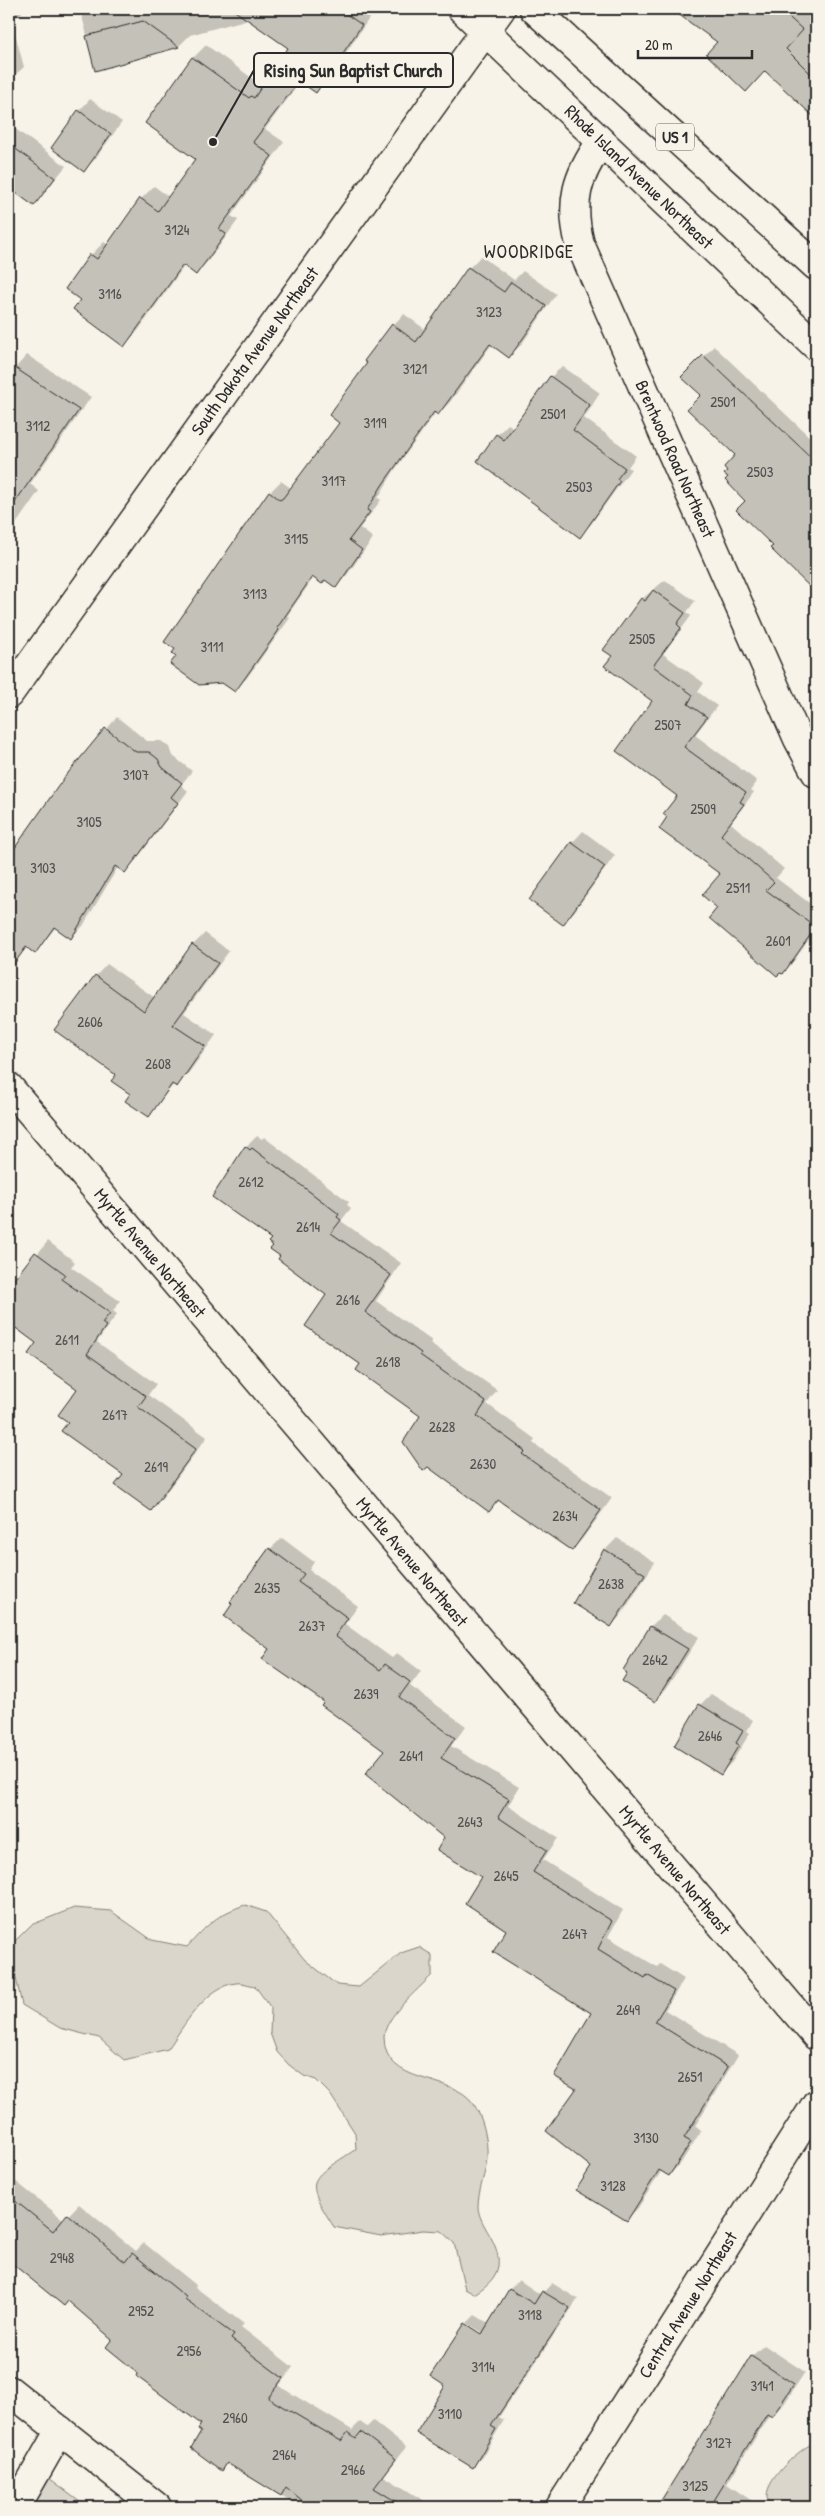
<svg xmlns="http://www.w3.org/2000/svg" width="825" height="2516" font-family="'Patrick Hand',sans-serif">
  <rect width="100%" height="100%" fill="#f7f3e8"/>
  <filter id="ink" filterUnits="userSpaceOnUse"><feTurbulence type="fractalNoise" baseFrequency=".02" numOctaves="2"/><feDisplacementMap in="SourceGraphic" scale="10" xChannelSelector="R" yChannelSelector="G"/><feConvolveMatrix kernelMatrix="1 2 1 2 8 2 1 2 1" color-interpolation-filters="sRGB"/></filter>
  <g filter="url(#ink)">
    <!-- green -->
    <g fill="#dad6cc" stroke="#82807c">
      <path d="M245,1905L266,1912L305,1960L337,1985L359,1987L401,1953L419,1947L432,1955V1975C417,1991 385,2016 384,2037C384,2087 452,2073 473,2103C483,2117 488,2140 487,2157C486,2174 478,2190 478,2206C478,2225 501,2242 498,2266C496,2279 484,2288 474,2294L465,2289L454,2243L441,2231L423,2230L381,2236L334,2227C301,2176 311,2180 356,2149L355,2133L330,2094L316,2080L304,2076L289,2065L277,2052L270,2033L271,2008L255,1986C249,1985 241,1982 236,1983C206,1986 183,2027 168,2049L124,2060L99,2038L60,2028L22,2005L9,1947L31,1925L74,1908L111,1911L152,1940L187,1947C207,1925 217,1914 245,1905Z"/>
      <path d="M816,2442V2507H771C770,2504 767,2499 767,2496C767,2478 800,2448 816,2442Z"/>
      <path d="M49,2478L88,2507H30Z"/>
    </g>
    <!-- shadow -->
    <g fill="#0003">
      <path d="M9,9H25L18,16L11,18L24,67L9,80Z"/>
      <path d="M80,9H371L374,11L329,78L316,91L301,81L265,129L284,142L231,216L238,220L209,260L196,273L185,265L137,332L124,345L82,299L67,289L91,255L104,242L108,245L141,199L154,186L169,197L196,159L147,123L193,58L206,45L263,86L289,48L249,19L190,35L179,46L96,69Z"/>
      <path d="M673,9H809L816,16V117L766,70L719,42Z"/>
      <path d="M90,99L122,122L95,159L84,170L79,111Z"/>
      <path d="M14,128L66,166L34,205L9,186V132Z"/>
      <path d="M481,256L514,280L523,271L556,294L521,345L509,356L492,344L450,402L438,414L436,412L394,471L378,498L381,500L360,528L373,538L347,575L336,586L325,578L314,577L287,616L290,618L246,679L234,690L270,492L281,481L292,489L340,422L368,363L393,325L404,314L426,330L469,268Z"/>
      <path d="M714,346L816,443V591L772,548L775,546L729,477L736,455L702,395L683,377Z"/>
      <path d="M27,355L91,397L30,484L39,491L9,534V375Z"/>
      <path d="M562,366L600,393L584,418L636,456L628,467L631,469L591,524L579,536L497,435L508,424L514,428L551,377Z"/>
      <path d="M665,580L695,601L687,612L691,616L663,654L704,683L698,692L717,706L695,735L757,781L751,790L754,792L731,823L784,869L776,878L816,908V929L794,961L783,973L719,908L722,874L679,796L654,701L614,656L642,599Z"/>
      <path d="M117,717L147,741H161L170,747L173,756L192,771L181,785L188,791L136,860L124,872L118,867L83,926L71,938L56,927L35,952L28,947L12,964L9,962V857L65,779Z"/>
      <path d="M583,831L615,855L574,912L562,923L572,843Z"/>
      <path d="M205,933L229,951L184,1013L216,1035L188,1074L176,1086L174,1084L148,1115L117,1074L56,1030L96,976L107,964L155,998L193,945Z"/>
      <path d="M257,1136L262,1139L264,1137L349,1202L347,1205L351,1208L341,1221L401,1263L376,1301L432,1341L430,1343L497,1390L487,1404L535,1439L533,1443L612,1498L583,1538L572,1550L500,1500L489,1510L422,1416L362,1364L328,1295L282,1256L275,1246L246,1147Z"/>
      <path d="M48,1241L75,1262L71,1267L120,1301L113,1311L117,1314L97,1342L156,1384L148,1395L207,1437L162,1498L151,1509L125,1474L70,1422L79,1389L37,1343L9,1321V1310L18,1298L9,1292V1288Z"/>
      <path d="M282,1538L314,1562L309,1570L358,1606L345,1624L392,1658L397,1653L421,1671L410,1686L466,1726L451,1746L519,1787L508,1806L558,1838L543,1860L623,1910L608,1937L657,1967L660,1964L684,1979L665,2010L738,2055L695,2126L701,2131L681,2163L669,2175L662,2170L638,2208L626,2220L592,2166L578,2089L592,2013L508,1929L483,1876L446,1837L386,1750L325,1702L271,1649L270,1549Z"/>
      <path d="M617,1538L655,1562L622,1614L611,1626L578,1594L605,1550Z"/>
      <path d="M663,1615L699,1637L666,1689L655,1700L624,1670L651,1626Z"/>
      <path d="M711,1694L753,1720L747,1731L750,1733L732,1762L721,1773L700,1705Z"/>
      <path d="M9,2176L64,2220L79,2204L136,2251L144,2243L196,2285L195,2287L244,2324L241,2327L293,2367L279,2386L352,2430L360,2422L367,2427L373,2421L406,2447L384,2476L434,2507H298L228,2462L221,2469L203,2430V2424L140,2373L114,2339L68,2300L64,2304L9,2260Z"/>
      <path d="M816,2241V2264L808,2255Z"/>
      <path d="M519,2280L541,2295L552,2283L578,2299L499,2417L504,2420L482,2457L472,2466L447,2386L432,2375L466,2324L487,2338L488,2336L467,2323L475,2315L490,2324L510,2289Z"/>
      <path d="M764,2345L805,2372L784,2404L772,2415L770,2414L727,2484L761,2507H659L752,2356Z"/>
    </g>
    <!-- building -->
    <g fill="#c4c1b9" stroke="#2b2b2b">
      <path d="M232,9H339L362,25L316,93L299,81L253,142L272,156L219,229L226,234L196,275L183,265L124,347L73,309L80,300L65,289L90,254L97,259L140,198L158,211L195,159L145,123L192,57L249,98L251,96L254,98L288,48Z"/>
      <path d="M671,9H780L803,30L786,49L816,79V119L765,71L746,92L706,54L717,42Z"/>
      <path d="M143,21L179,47L95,71L86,36Z"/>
      <path d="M78,110L111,134L84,172L51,148Z"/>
      <path d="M9,144L55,178L34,206L9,188Z"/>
      <path d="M468,267L504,292L511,282L546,306L509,358L490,344L438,415L434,412L383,484L367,510L370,512L349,540L362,550L336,588L325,580L322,584L312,577L277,628L279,630L235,692L222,683L199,685L170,664L176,656L172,653L175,649L164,642L269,491L280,500L283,498L339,423L329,415L367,363L364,361L392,324L416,342Z"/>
      <path d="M703,355L816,462V593L770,548L773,546L736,510L745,501L725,480L728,477L724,474L727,471L724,467L735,455L687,409L701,395L681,377Z"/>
      <path d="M9,364L79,410L9,511Z"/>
      <path d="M550,376L590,405L573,430L625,468L617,479L620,481L580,538L477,461L496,434L504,440Z"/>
      <path d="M653,590L685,613L677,624L681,628L653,666L693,695L688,704L707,717L684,747L746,792L740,802L744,804L721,835L774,882L766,890L816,927L783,974L780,973L777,976L709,918L717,908L702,895L720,874L659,829L667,817L663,814L677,796L616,751L652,701L604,666L612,656L603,650L641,598L645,601Z"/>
      <path d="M105,728L136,752H149L158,759L162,767L182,783L171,797L178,803L125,873L115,866L71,939L54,927L35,954L26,947L9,971V856L64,778Z"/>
      <path d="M571,842L605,867L563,925L529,900Z"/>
      <path d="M192,944L218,963L173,1025L205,1046L177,1087L172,1084L149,1117L125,1101L130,1094L111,1081L116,1075L54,1030L95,975L144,1011Z"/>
      <path d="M245,1146L250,1150L252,1148L339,1214L337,1217L341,1220L331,1233L391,1275L365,1312L421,1353L420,1355L486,1402L477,1416L525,1451L522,1454L601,1510L572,1551L498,1500L489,1512L428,1467L423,1471L403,1442L420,1416L356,1370L360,1364L305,1326L326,1295L278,1259L280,1256L270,1249L273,1246L268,1242L271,1239L212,1197Z"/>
      <path d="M35,1252L65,1274L61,1279L110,1313L102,1323L106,1326L87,1354L146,1396L138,1407L196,1449L151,1511L115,1485L123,1475L61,1431L68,1422L58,1415L77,1389L28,1354L36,1343L9,1323V1286Z"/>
      <path d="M269,1548L304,1574L298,1582L348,1618L335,1636L380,1670L385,1664L410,1682L399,1697L455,1738L441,1758L509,1799L498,1817L547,1850L533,1872L612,1921L598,1949L645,1978L647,1975L674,1991L655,2022L728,2067L684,2138L691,2142L669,2176L659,2170L627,2221L576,2190L591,2167L546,2131L576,2089L554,2076L591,2013L493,1952L506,1930L465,1903L481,1877L437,1850L444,1838L365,1774L384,1751L321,1705L324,1702L262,1659L269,1649L224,1616L232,1604L230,1602Z"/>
      <path d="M604,1549L645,1574L611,1627L573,1603Z"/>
      <path d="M650,1626L688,1649L655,1702L622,1681L627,1673L623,1670Z"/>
      <path d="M699,1704L743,1731L736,1743L739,1745L721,1775L674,1746Z"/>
      <path d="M9,2196L53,2231L67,2214L125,2262L132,2253L186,2297L185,2299L234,2335L231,2339L283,2378L268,2398L341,2441L348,2432L356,2438L361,2432L396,2459L374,2488L405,2507H310L286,2487L281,2496L227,2463L222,2471L191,2448L201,2431L198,2429L201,2424L136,2376L138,2373L106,2347L112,2339L68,2301L64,2306L9,2261Z"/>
      <path d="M509,2289L534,2304L542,2291L570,2308L491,2426L496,2429L473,2468L416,2433L445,2386L430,2376L465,2323L482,2334Z"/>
      <path d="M751,2356L794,2384L772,2417L767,2414L710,2507H657Z"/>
    </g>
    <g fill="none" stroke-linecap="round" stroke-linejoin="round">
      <defs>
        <g id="minor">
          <path d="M601,142C577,176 569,202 580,244L798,739L816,773"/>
          <path d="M9,1087L816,2036"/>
          <path d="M9,2390L157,2507"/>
          <path d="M16,2507L60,2430"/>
          <path d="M560,2507L816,2104"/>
        </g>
        <g id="major">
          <path d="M462,9L816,346"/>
          <path d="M534,9L816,266"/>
          <path d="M9,694L501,9"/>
        </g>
      </defs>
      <!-- minor casing -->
      <use href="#minor" stroke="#2b2b2b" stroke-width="31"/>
      <!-- major casing -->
      <use href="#major" stroke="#2b2b2b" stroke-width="31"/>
      <!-- minor -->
      <use href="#minor" stroke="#f7f3e8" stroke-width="28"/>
      <!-- major -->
      <use href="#major" stroke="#f7f3e8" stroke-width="28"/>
    </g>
  </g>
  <g text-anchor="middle" stroke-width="5" stroke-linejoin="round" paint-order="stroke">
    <!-- number labels -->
    <g font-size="15" fill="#51504e">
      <text x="177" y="235">3124</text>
      <text x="110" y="299">3116</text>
      <text x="489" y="317">3123</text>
      <text x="415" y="374">3121</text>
      <text x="723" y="407">2501</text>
      <text x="553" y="419">2501</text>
      <text x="375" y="428">3119</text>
      <text x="38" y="431">3112</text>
      <text x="760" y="477">2503</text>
      <text x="334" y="486">3117</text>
      <text x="579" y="492">2503</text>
      <text x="296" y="544">3115</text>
      <text x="255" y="599">3113</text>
      <text x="642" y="644">2505</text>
      <text x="212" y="652">3111</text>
      <text x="668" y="730">2507</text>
      <text x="136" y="780">3107</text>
      <text x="703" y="814">2509</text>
      <text x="89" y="827">3105</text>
      <text x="43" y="873">3103</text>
      <text x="738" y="893">2511</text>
      <text x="778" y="946">2601</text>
      <text x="90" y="1027">2606</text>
      <text x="158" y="1069">2608</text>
      <text x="251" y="1187">2612</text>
      <text x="308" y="1232">2614</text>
      <text x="348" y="1305">2616</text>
      <text x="67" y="1345">2611</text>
      <text x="388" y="1367">2618</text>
      <text x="115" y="1420">2617</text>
      <text x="442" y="1432">2628</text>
      <text x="483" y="1469">2630</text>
      <text x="156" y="1472">2619</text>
      <text x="565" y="1521">2634</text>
      <text x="611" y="1589">2638</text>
      <text x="267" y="1593">2635</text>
      <text x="312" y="1631">2637</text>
      <text x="655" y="1665">2642</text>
      <text x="366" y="1699">2639</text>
      <text x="710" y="1741">2646</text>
      <text x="411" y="1761">2641</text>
      <text x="470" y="1827">2643</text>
      <text x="506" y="1881">2645</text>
      <text x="575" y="1939">2647</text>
      <text x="628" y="2015">2649</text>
      <text x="690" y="2082">2651</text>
      <text x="646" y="2143">3130</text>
      <text x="613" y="2191">3128</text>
      <text x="62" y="2263">2948</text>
      <text x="141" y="2316">2952</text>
      <text x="530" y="2320">3118</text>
      <text x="189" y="2356">2956</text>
      <text x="483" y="2372">3114</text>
      <text x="762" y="2391">3141</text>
      <text x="450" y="2419">3110</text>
      <text x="235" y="2423">2960</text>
      <text x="719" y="2448">3127</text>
      <text x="284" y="2460">2964</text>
      <text x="353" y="2475">2966</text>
      <text x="695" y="2491">3125</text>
    </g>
    <!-- shield labels -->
    <rect fill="#f7f3e8" stroke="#686764" stroke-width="1" x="656" y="123.5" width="38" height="27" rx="4"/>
    <g font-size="16" font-weight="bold" fill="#2b2b2b">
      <text x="675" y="143">US 1</text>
    </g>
    <!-- street labels -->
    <g font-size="18" fill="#2b2b2b" stroke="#f7f3e8">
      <text transform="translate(639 177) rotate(44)" y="6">Rhode Island Avenue Northeast</text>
      <text transform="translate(255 351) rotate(-54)" y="6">South Dakota Avenue Northeast</text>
      <text transform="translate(675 459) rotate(66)" y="6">Brentwood Road Northeast</text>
      <text transform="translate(150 1253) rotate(50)" y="6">Myrtle Avenue Northeast</text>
      <text transform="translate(412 1562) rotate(50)" y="6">Myrtle Avenue Northeast</text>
      <text transform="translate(675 1870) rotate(50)" y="6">Myrtle Avenue Northeast</text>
      <text transform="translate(688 2305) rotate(-58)" y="6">Central Avenue Northeast</text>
    </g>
    <!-- neighbourhood labels -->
    <g font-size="19" letter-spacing="1" fill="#2b2b2b" stroke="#f7f3e8">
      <text x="529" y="258">WOODRIDGE</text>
    </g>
  </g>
  <!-- callouts -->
  <path fill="none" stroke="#2b2b2b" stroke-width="2" d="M213 142L254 70"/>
  <circle fill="#2b2b2b" stroke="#f7f3e8" stroke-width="2" cx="213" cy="142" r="5"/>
  <rect fill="#f7f3e8" stroke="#2b2b2b" stroke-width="2" x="254" y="53" width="199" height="34" rx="5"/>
  <g font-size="19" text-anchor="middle" font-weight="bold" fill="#2b2b2b">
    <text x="353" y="77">Rising Sun Baptist Church</text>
  </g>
  <!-- margin -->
  <rect width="825" height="2516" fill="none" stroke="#f7f3e8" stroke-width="30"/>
  <rect x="15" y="15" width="795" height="2486" fill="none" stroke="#2b2b2b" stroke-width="2" filter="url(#ink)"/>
  <!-- scale -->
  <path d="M638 50v8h114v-8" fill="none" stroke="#2b2b2b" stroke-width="2.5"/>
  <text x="645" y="50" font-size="15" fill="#2b2b2b" stroke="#f7f3e8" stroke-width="4" paint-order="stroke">20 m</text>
</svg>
